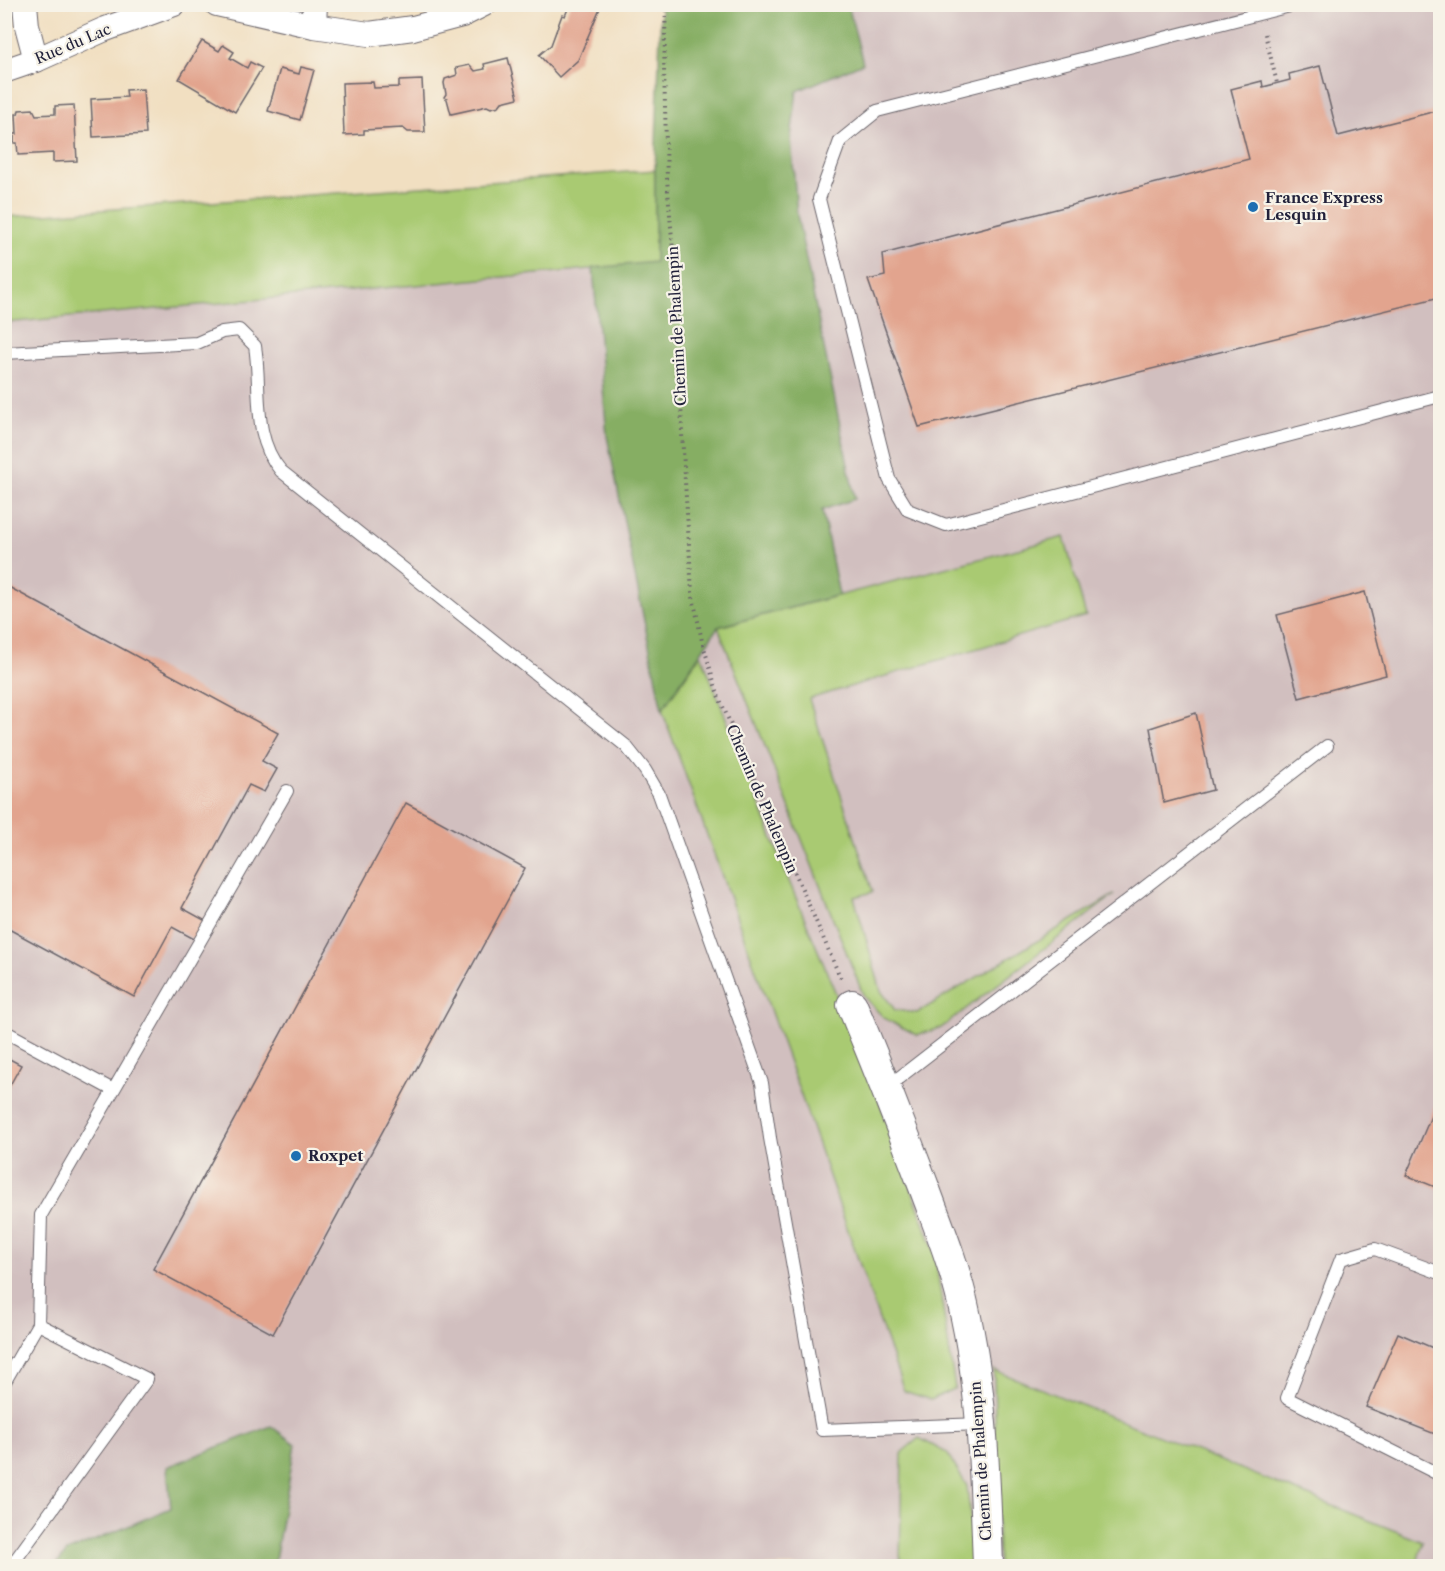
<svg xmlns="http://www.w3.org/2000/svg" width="1445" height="1571" font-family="'Libre Caslon Text',serif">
  <rect width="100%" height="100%" fill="#f7f3e8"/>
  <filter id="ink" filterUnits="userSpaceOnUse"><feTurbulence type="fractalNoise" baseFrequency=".0167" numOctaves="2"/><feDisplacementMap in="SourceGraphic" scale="12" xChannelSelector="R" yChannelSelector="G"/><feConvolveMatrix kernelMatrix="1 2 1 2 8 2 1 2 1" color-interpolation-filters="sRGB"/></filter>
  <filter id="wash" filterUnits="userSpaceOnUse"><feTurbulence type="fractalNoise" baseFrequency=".008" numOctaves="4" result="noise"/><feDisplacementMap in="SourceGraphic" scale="24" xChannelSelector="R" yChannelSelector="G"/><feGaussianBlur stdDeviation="1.35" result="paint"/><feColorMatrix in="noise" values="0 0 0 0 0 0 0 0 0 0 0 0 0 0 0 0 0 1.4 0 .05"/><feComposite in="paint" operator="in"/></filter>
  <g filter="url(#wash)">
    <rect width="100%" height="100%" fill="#f1dfc1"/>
    <!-- industrial -->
    <path fill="#d1bfbf" d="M754,5H1440V1566H274L295,1445L172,1508L68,1552L55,1566H5V323L593,268L607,436L662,709Z"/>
    <!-- green -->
    <g fill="#a9ca72" stroke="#667656" stroke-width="1.5">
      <path d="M655,170V263L5,323V217Z"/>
      <path d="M1064,537L1086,616L809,699L873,892L854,897L881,991L895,1010L917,1013L1114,895L941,1028L917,1035L885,1019L864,997L718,627Z"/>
      <path d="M701,654L789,881L869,1073L934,1250L955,1388L931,1400L904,1391L798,1087L662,710Z"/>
      <path d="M994,1370L1423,1542L1416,1566H998Z"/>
      <path d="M919,1438L947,1453L967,1486L975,1566H900L902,1452Z"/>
    </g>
    <!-- forest -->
    <g fill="#86ae64" stroke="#546850" stroke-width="1.5">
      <path d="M661,5H848L863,63L797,91L791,137L797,215L855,499L822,510L839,595L718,627L662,710L607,436L593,268L655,262V170Z"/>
      <path d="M271,1426L295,1444L274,1566H55L67,1552L171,1508L167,1467Z"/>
    </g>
    <g id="blocks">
      <!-- building -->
      <g fill="#e2a48e">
        <path d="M570,4H593L600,8L578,60L559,77L539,55L551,45L562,15L565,16Z"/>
        <path d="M202,41L219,51L223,45L234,52L230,58L247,68L250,62L262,68L235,112L179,79Z"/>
        <path d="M508,58L518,98L502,102L499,106L491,108L487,106L451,114L447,99L444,97L446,94L444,83L445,79L457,75L456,68L470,65L475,71L485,69L484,64Z"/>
        <path d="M1320,66L1338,136L1440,110V297L919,427L868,280L885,276L883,254L1249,159L1231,89L1262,81L1263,87L1290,80L1289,74Z"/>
        <path d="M301,67L314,70L300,120L268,111L280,69L299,74Z"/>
        <path d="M422,80L425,132H408L403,128L364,130V134L344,135L342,83L373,82L374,88L399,87V81Z"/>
        <path d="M143,89L146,134L93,137L91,99L127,97L126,90Z"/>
        <path d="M74,105L77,161L53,162V153L18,155L17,143H14V134H17L16,114H18L19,110L33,109L36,115L55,114V106Z"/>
        <path d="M5,585L278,733L262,761L277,769L264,792L249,785L182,908L206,921L196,940L172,927L134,997L5,927Z"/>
        <path d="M1365,592L1386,675L1299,698L1277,615Z"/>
        <path d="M1196,713L1213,790L1164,803L1150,728Z"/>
        <path d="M406,803L525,868L273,1334L153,1269Z"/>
        <path d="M4,1056L21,1065L4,1096Z"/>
        <path d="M1440,1095V1189L1406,1175Z"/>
        <path d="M1398,1333L1440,1351V1436L1366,1407Z"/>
      </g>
    </g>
  </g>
  <g filter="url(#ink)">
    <use href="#blocks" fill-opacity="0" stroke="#6a646a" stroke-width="1.5"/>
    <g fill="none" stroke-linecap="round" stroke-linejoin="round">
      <defs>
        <g id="service">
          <path d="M1298,4L877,111L840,141L819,199L889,479L908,510L946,525L1440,396"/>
          <path d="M4,353L197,343L222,332L239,330L255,346C262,388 251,436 281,471L626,746L645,770L659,794L762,1083L770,1138L822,1430L981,1424"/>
          <path d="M4,1031L113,1090"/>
          <path d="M887,1087L1327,746"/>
          <path d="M1440,1273L1375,1249L1341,1259L1287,1398L1440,1475"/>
          <path d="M4,1383L38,1324L41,1215L287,791"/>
          <path d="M11,1566L147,1379L38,1324"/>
        </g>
        <g id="minor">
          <path d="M25,4L27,26L36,60"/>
          <path d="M217,4L314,26L369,34L413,28L462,15L484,4"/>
          <path d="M314,26L315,4"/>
          <path d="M4,71L36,60L103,30L174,4"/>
        </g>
        <path id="tertiary" d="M852,1005C877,1065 901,1126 924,1187C938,1225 954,1264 963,1304C983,1390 985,1478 988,1566"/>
      </defs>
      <!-- service casing -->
      <use href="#service" stroke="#6a646a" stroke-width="14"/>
      <!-- minor casing -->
      <use href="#minor" stroke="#6a646a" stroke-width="26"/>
      <!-- tertiary casing -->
      <use href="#tertiary" stroke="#6a646a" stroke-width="32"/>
      <!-- path -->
      <g stroke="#6a646a" stroke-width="4" stroke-dasharray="1.5 4.5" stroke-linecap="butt">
        <path d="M666,4L664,69L667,179L679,323L682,434L692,592L702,641L718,695L841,979"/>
        <path d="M1265,34L1277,83"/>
      </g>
      <!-- service -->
      <use href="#service" stroke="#fff" stroke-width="12"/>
      <!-- minor -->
      <use href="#minor" stroke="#fff" stroke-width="24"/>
      <!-- tertiary -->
      <use href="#tertiary" stroke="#fff" stroke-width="30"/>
    </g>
  </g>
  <!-- markers -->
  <g fill="#1f6fb2" stroke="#f7f3e8" stroke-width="2">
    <circle cx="1253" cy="207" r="6"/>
    <circle cx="296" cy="1156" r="6"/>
  </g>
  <g text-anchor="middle" stroke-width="4.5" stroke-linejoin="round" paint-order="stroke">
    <!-- street labels -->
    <g font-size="15" fill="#22223b" stroke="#f7f3e8">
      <text transform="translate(73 44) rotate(-23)" y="5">Rue du Lac</text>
      <text transform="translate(677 326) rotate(-93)" y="5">Chemin de Phalempin</text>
      <text transform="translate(762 799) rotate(67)" y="5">Chemin de Phalempin</text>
      <text transform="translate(981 1461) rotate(-94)" y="5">Chemin de Phalempin</text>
    </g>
    <!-- poi labels -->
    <g font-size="15" font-weight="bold" fill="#22223b" stroke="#f7f3e8" text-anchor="start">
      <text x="1265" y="203">France Express<tspan x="1265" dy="17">Lesquin</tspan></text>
      <text x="308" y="1161">Roxpet</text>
    </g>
  </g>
  <!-- margin -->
  <rect width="1445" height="1571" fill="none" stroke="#f7f3e8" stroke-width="24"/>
</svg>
